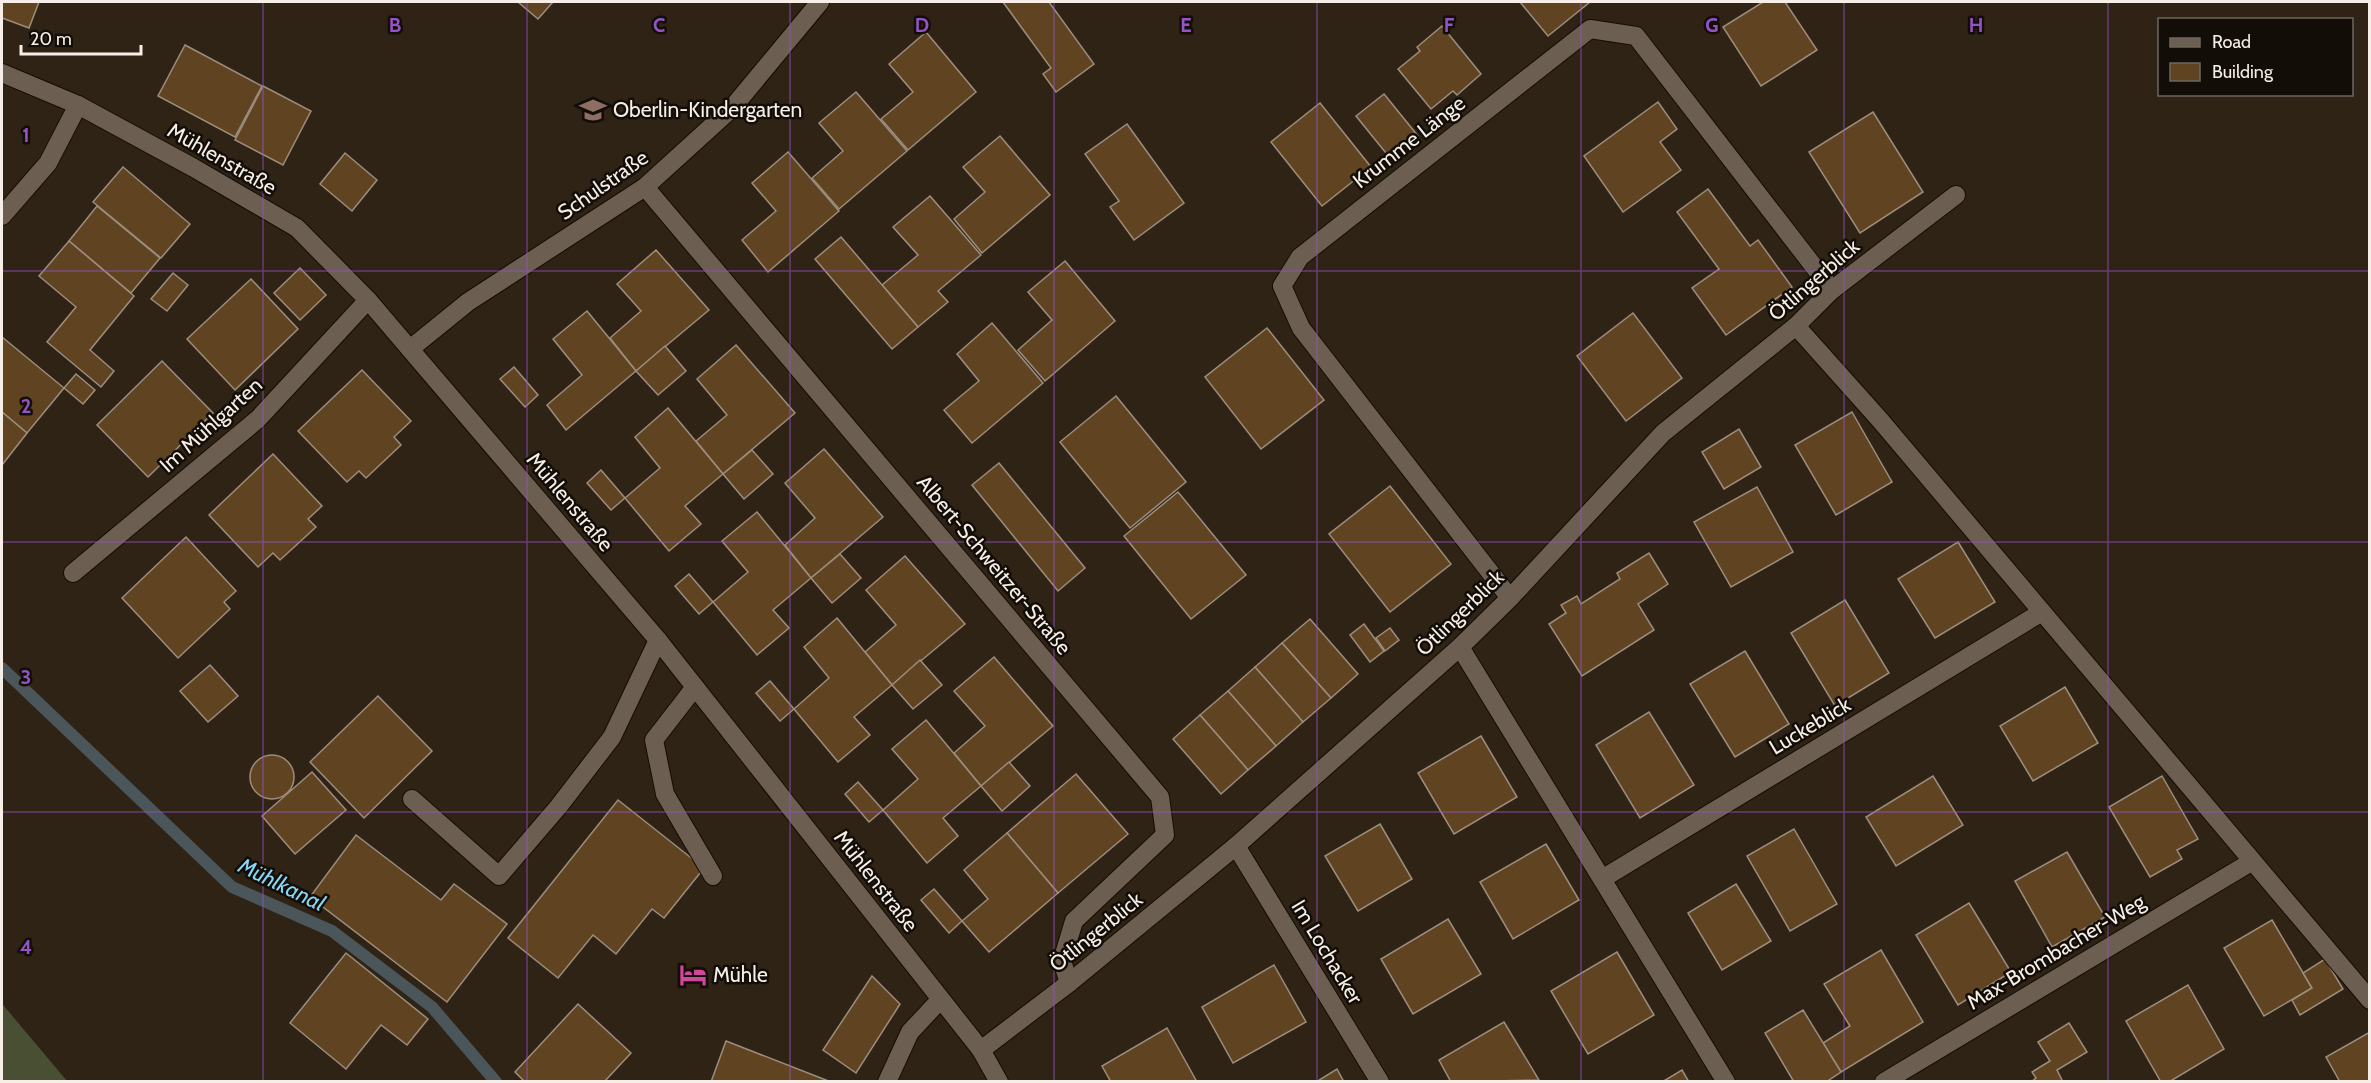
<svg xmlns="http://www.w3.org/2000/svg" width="2371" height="1083" font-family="Cabin,sans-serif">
  <rect width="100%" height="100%" fill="#2f2316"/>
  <!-- green -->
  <path fill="#484f33" d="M2,1002L4,1006L67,1081H2Z"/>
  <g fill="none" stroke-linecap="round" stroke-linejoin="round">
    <!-- stream -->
    <path stroke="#4a565a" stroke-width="12" d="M2,668L232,887L332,931L432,1007L496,1082"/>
  </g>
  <!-- building -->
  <g fill="#604422" stroke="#9c8d7e" stroke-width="1.5">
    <path d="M2,2H39L29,28L2,18Z"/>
    <path d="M518,2H553L538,19Z"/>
    <path d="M1003,2H1049L1094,64L1056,92L1043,74L1051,68Z"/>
    <path d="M1520,2H1590L1548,36Z"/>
    <path d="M1763,2H1785L1817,50L1761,86L1723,27Z"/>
    <path d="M1442,26L1481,74L1457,95L1453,91L1431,109L1398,69L1420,51L1417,47Z"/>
    <path d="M926,32L976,92L908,150L881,119L913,92L889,64Z"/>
    <path d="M185,45L262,86L235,137L158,96Z"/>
    <path d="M263,86L311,111L283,165L235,140Z"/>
    <path d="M856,92L907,151L839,209L812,178L843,151L819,123Z"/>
    <path d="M1384,94L1418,136L1390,158L1356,116Z"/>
    <path d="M1658,102L1677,129L1660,142L1681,170L1623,212L1584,156Z"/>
    <path d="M1320,103L1371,167L1322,206L1271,142Z"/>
    <path d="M1873,112L1923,192L1860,233L1809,152Z"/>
    <path d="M1127,124L1184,203L1134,240L1110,207L1119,201L1085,154Z"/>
    <path d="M1000,136L1050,195L982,253L954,219L985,192L963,167Z"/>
    <path d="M788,152L839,211L768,272L742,240L776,211L752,183Z"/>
    <path d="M345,153L377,180L352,211L320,184Z"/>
    <path d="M123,167L190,224L161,258L93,202Z"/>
    <path d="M1708,189L1750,246L1758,240L1792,287L1726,335L1692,288L1719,269L1677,212Z"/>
    <path d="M930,196L981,255L938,291L948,302L918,327L882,285L918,255L893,227Z"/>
    <path d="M97,206L160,258L131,293L69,241Z"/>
    <path d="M841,237L918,327L892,349L815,259Z"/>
    <path d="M69,241L134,296L90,350L114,371L101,387L47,342L76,307L39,276Z"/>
    <path d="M656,250L709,310L636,371L610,338L641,311L617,284Z"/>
    <path d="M1065,261L1115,321L1045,381L1018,350L1052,320L1028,292Z"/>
    <path d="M300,268L326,295L300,320L274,293Z"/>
    <path d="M173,273L188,285L167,311L151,299Z"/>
    <path d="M251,279L298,329L235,390L187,339Z"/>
    <path d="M587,311L636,371L566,430L547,405L582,375L553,339Z"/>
    <path d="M1633,313L1682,378L1626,421L1577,356Z"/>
    <path d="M992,323L1043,383L972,443L944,410L979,381L957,354Z"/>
    <path d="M1267,328L1324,400L1261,449L1205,377Z"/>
    <path d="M2,337L64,388L27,433L2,412Z"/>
    <path d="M736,345L795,413L723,474L696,441L727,415L697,379Z"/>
    <path d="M665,346L686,371L658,395L636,371Z"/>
    <path d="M162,361L213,413L148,477L97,425Z"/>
    <path d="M514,367L538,395L525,407L500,379Z"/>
    <path d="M362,370L411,421L394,437L401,445L366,478L359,471L347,482L298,431Z"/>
    <path d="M76,374L95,390L83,404L64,388Z"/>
    <path d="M1116,396L1186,482L1130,528L1060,442Z"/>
    <path d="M668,408L723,474L685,506L701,524L669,551L625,498L660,468L635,437Z"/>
    <path d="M2,412L27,433L2,465Z"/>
    <path d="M1852,412L1892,482L1836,515L1795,445Z"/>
    <path d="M1739,429L1761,467L1724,489L1702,452Z"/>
    <path d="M824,449L883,517L811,578L785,545L815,518L785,483Z"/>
    <path d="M752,450L773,474L744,499L723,474Z"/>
    <path d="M273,454L322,506L308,519L316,527L280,560L273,553L258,567L209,515Z"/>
    <path d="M999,463L1085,568L1058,591L972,485Z"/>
    <path d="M601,470L625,498L611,510L587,483Z"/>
    <path d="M1390,486L1451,564L1390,612L1329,534Z"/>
    <path d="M1757,487L1793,552L1731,587L1694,522Z"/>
    <path d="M1178,492L1246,575L1191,619L1124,536Z"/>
    <path d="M757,512L811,578L773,610L789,628L757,655L713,602L748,572L722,541Z"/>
    <path d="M186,537L236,591L224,602L230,609L178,658L122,598Z"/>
    <path d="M1958,542L1995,602L1935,638L1898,579Z"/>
    <path d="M1649,553L1668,584L1638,604L1654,630L1582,676L1549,624L1566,613L1561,605L1577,596L1581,604L1620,579L1617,573Z"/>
    <path d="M840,554L861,578L832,603L811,578Z"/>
    <path d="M905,556L965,624L892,685L865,652L896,625L866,590Z"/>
    <path d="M689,574L713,602L699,614L675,586Z"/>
    <path d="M1845,600L1889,673L1835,706L1791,633Z"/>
    <path d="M837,618L892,685L854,717L870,735L838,762L794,709L829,678L804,647Z"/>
    <path d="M1310,619L1358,674L1331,698L1282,643Z"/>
    <path d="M1364,624L1384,651L1370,662L1350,635Z"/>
    <path d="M1390,628L1399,640L1385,651L1376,638Z"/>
    <path d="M1282,643L1331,698L1303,722L1255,667Z"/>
    <path d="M1745,651L1789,724L1735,757L1690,684Z"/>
    <path d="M994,657L1053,726L981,786L954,753L985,726L954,691Z"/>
    <path d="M920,660L942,685L913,709L892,685Z"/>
    <path d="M210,665L238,696L208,722L180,691Z"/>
    <path d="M1255,667L1303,722L1276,746L1228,691Z"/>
    <path d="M770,681L794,709L780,721L756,693Z"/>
    <path d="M2065,687L2098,743L2033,781L2000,726Z"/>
    <path d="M1228,691L1276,746L1248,770L1200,715Z"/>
    <path d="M378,696L432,751L364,818L310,762Z"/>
    <path d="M1649,712L1694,785L1640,818L1596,745Z"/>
    <path d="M1200,715L1248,770L1221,794L1173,739Z"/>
    <path d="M926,720L981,786L943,818L958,836L927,863L883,810L918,779L892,749Z"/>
    <path d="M1481,736L1517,797L1454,834L1418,773Z"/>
    <circle cx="272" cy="777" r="22"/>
    <path d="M1009,762L1030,786L1002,811L981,786Z"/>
    <path d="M312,772L346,810L295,854L262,816Z"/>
    <path d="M1076,774L1128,834L1058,893L1007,833Z"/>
    <path d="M1933,776L1963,825L1896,866L1866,817Z"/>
    <path d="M2162,776L2198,839L2177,850L2182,859L2150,877L2109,807Z"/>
    <path d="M858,782L883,810L869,822L845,794Z"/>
    <path d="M618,800L704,868L664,918L652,909L616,954L593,935L558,978L508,938Z"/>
    <path d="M1380,824L1412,879L1358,911L1325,856Z"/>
    <path d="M1794,829L1837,904L1790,931L1747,856Z"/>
    <path d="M1007,833L1058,893L989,952L962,921L988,899L964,870Z"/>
    <path d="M356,835L441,900L454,884L507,924L447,1002L310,897Z"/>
    <path d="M1546,844L1579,900L1513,939L1480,882Z"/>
    <path d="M2067,852L2105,917L2052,947L2015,881Z"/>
    <path d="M1736,884L1771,941L1722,970L1688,913Z"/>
    <path d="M934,889L962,921L949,933L921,900Z"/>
    <path d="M1969,903L2011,972L1958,1005L1916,935Z"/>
    <path d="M1448,919L1481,974L1413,1014L1381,959Z"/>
    <path d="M2272,920L2312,988L2264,1016L2224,948Z"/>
    <path d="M1881,950L1923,1022L1841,1072L1823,1043L1850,1026L1824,984Z"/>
    <path d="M1617,952L1654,1015L1588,1054L1551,991Z"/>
    <path d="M346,953L428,1019L407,1045L381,1025L346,1069L290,1023Z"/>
    <path d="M2325,959L2343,989L2300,1015L2292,1000L2312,988L2303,973Z"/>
    <path d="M1274,965L1306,1022L1233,1063L1202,1007Z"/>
    <path d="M872,976L900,1004L856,1073L823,1050Z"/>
    <path d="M2188,985L2224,1049L2169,1082H2161L2126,1021Z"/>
    <path d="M578,1004L631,1053L604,1082H525L515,1072Z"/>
    <path d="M1803,1010L1841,1072L1826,1082H1794L1765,1033Z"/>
    <path d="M1504,1022L1539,1080L1451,1082L1439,1060Z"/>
    <path d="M2069,1023L2087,1052L2057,1070L2063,1082H2031L2036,1078L2032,1072L2050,1061L2038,1042Z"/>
    <path d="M1167,1028L1197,1082H1111L1102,1066Z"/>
    <path d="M2370,1032V1082H2340L2326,1057Z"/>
    <path d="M726,1041L831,1082H711Z"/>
    <path d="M1337,1069L1344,1082H1316Z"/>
    <path d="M1682,1070L1689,1082H1662Z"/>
  </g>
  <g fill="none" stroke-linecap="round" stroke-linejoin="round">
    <defs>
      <g id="service">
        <path d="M695,687L654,740L665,794L713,876"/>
        <path d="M412,799L499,876L559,806L612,737L658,640"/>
        <path d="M887,1082L910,1032L940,1000"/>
      </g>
      <g id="minor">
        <path d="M2,73L78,105L194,168L297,228L368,300L658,640L981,1050L999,1082"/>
        <path d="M645,187L1160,797L1165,835L1074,921L1062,961L1069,983"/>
        <path d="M2,216L48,163L78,105"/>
        <path d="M1796,326L1880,420L2370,1000"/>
        <path d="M410,349L468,302L645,187L733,107L820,2"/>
        <path d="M73,573L258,419L368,300"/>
        <path d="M1510,598L1301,328L1282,286L1300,257L1590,29L1636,36L1832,290"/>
        <path d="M1460,647L1726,1082"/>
        <path d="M1236,846L1380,1082"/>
        <path d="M1602,879L2042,612"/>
        <path d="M981,1050L1069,983L1236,846L1460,647L1510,598L1663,433L1796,326L1832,290L1956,195"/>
        <path d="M1884,1082L2251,862"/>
      </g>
    </defs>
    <!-- service casing -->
    <use href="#service" stroke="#160c03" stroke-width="20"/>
    <!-- minor casing -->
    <use href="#minor" stroke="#160c03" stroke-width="20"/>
    <!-- service -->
    <use href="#service" stroke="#6c5e50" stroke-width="18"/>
    <!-- minor -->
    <use href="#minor" stroke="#6c5e50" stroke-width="18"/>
  </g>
  <!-- grid -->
  <path fill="none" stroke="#9453c7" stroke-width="1.5" stroke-opacity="0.55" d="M263,2V1082M527,2V1082M790,2V1082M1054,2V1082M1317,2V1082M1581,2V1082M1844,2V1082M2108,2V1082M2,271H2370M2,542H2370M2,812H2370"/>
  <!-- icons -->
  <defs>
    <symbol id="school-bare" viewBox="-9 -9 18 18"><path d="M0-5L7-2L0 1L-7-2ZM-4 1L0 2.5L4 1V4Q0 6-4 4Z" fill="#8d6e63" stroke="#130d08" stroke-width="2.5" paint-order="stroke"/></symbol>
    <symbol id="hotel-bare" viewBox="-9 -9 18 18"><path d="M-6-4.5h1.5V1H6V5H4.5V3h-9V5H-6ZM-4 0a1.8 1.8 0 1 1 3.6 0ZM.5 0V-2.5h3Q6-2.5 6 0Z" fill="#d1479c" stroke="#130d08" stroke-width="2.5" paint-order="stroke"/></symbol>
  </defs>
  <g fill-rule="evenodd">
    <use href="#school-bare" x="574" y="91" width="38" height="38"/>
    <use href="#hotel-bare" x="674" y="956" width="38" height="38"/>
  </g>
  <g text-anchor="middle" stroke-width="5" stroke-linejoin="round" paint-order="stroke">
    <!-- poi labels -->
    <g font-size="21" fill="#f7efe7" stroke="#130d08" text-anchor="start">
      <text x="613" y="117">Oberlin-Kindergarten</text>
      <text x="713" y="982">Mühle</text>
    </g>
    <!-- street labels -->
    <g font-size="21" fill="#f7efe7" stroke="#130d08">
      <text transform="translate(1409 142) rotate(-38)" y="7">Krumme Länge</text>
      <text transform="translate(222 159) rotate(30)" y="7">Mühlenstraße</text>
      <text transform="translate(603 185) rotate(-35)" y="7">Schulstraße</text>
      <text transform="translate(1814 280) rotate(-41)" y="7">Ötlingerblick</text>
      <text transform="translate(211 425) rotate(-42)" y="7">Im Mühlgarten</text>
      <text transform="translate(570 502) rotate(50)" y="7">Mühlenstraße</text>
      <text transform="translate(994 565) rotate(50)" y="7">Albert-Schweitzer-Straße</text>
      <text transform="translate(1460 613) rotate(-44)" y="7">Ötlingerblick</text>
      <text transform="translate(1810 726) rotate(-31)" y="7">Luckeblick</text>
      <text transform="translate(876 881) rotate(52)" y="7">Mühlenstraße</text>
      <text transform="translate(1096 932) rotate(-39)" y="7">Ötlingerblick</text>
      <text transform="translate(1327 952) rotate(59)" y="7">Im Lochacker</text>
      <text transform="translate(2056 952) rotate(-31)" y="7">Max-Brombacher-Weg</text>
    </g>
    <!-- water labels -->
    <g font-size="22" font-style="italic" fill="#87d7f9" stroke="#130d08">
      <text transform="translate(282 884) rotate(26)" y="8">Mühlkanal</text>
    </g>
  </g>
  <g font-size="20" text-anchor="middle" font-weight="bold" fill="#9453c7" stroke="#130d08" stroke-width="5" stroke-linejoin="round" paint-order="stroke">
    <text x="395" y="32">B</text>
    <text x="659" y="32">C</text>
    <text x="922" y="32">D</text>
    <text x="1186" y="32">E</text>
    <text x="1449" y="32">F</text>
    <text x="1712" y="32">G</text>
    <text x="1976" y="32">H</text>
    <text x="26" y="142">1</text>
    <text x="26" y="413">2</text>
    <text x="26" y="684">3</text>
    <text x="26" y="954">4</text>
  </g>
  <!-- border -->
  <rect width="2371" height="1083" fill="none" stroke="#f7efe7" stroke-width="6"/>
  <!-- legend -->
  <rect x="2158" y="18" width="195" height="78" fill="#130d08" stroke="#6e6761" stroke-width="1.5"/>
  <rect x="2170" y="38" width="30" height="9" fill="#6c5e50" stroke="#6e6761" stroke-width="1.5"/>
  <text x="2212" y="48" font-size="18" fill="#f7efe7">Road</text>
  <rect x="2170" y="63" width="30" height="18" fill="#604422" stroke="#6e6761" stroke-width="1.5"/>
  <text x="2212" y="78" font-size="18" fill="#f7efe7">Building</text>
  <!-- scale -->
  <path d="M21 45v9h120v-9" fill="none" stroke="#f7efe7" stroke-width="3"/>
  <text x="30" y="45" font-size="18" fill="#f7efe7" stroke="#130d08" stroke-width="4.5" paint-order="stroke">20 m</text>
</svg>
